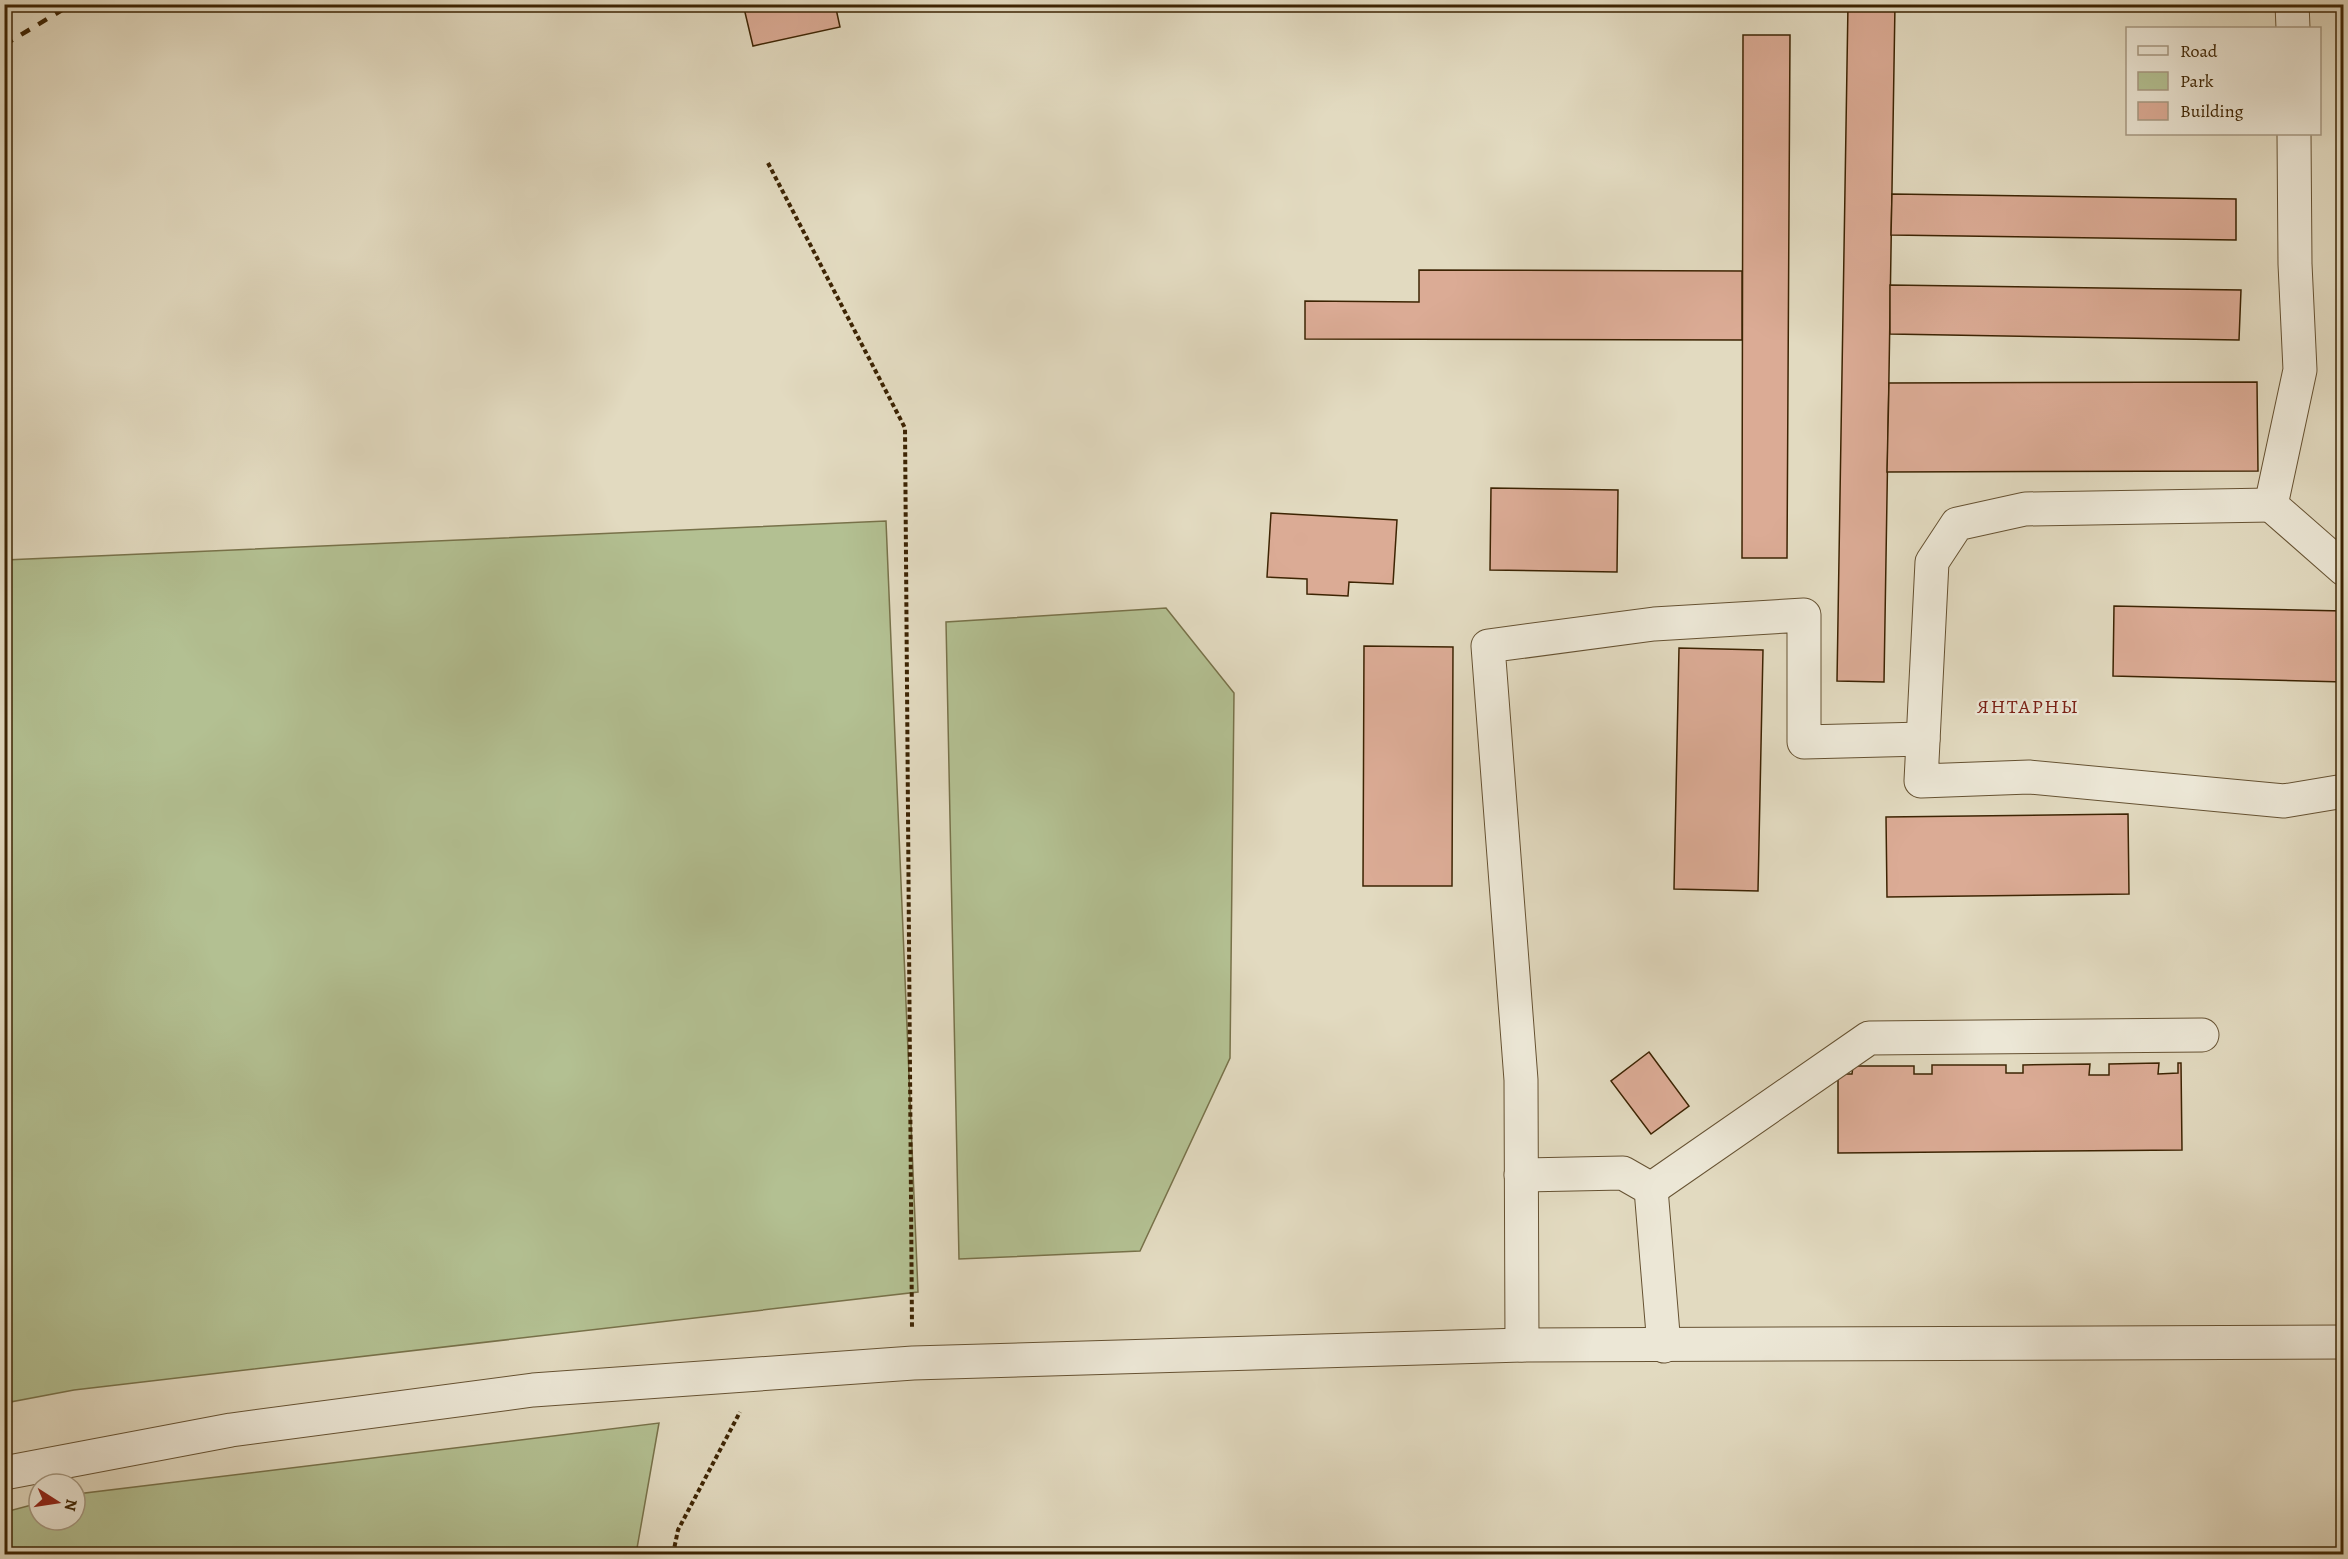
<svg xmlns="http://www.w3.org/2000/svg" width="2348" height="1559" font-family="Alegreya,serif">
  <rect width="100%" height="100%" fill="#e2dac0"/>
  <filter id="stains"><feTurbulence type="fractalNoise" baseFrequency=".00333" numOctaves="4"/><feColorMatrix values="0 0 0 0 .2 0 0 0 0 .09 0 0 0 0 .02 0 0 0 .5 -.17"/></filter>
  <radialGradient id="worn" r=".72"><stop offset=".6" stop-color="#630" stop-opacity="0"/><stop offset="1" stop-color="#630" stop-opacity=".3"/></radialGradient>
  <!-- green -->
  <g fill="#b3c092" stroke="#78724a" stroke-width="1.5">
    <path d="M886,521L918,1292L74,1390L5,1403V560Z"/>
    <path d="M1166,608L1234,693L1230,1058L1140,1251L959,1259L946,622Z"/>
    <path d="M659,1423L636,1554H5V1512L39,1503V1520H75L77,1494Z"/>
  </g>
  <!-- building -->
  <g fill="#dbab95" stroke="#3d2403" stroke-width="1.5">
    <path d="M743,4H835L840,27L753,46Z"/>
    <path d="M1848,4H1895L1884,682L1837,681Z"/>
    <path d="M1743,35H1790L1787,558H1742Z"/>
    <path d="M1892,194L2236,199V240L1891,235Z"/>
    <path d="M1419,270L1742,271V340L1305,339V301L1419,302Z"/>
    <path d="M1890,285L2241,290L2239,340L1890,334Z"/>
    <path d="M2257,382L2258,471L1887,472L1889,383Z"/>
    <path d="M1491,488L1618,490L1617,572L1490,570Z"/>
    <path d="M1271,513L1397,520L1393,584L1349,582L1348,596L1307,594V579L1267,577Z"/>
    <path d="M2114,606L2344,611V682L2113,676Z"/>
    <path d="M1364,646L1453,647L1452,886H1363Z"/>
    <path d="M1679,648L1763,650L1758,891L1674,889Z"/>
    <path d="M2128,814L2129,894L1887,897L1886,817Z"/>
    <path d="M1649,1052L1689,1106L1651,1134L1611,1081Z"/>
    <path d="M2159,1063L2158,1074L2178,1073V1063H2181L2182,1150L1838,1153V1067L1843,1074H1852L1853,1066H1914V1074H1932V1065H2006V1073H2023V1065L2090,1064L2089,1075H2109V1064Z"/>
  </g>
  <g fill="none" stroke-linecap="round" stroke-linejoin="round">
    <defs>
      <g id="minor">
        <path d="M2292,4L2293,28"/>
        <path d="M2294,134L2295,264L2300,370L2271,505L2344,569"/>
        <path d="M2271,505L2025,509L1957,524L1932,562L1921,781L2029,777L2284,801L2344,791"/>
        <path d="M1521,1175L1623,1173L1651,1189L1664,1346"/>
        <path d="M1651,1189L1869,1038L2202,1035"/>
        <path d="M1522,1345L1521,1080L1488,646L1654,624L1804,615V742L1923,739"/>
        <path d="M4,1473L231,1430L533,1390L913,1363L1522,1345L2344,1342"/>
      </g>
    </defs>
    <!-- minor casing -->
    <use href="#minor" stroke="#665232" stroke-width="35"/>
    <!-- path -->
    <g stroke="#3d2403" stroke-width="4" stroke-dasharray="4.5 3" stroke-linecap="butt">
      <path d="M768,163L905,428L912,1327"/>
      <path d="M673,1554L678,1530L740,1412"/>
    </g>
    <!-- minor -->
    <use href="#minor" stroke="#ece7d6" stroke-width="33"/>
    <!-- rail -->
    <path stroke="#3d2403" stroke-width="4.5" stroke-dasharray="10 10" stroke-linecap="butt" d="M4,45L72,4"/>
  </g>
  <g text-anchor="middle" stroke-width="4.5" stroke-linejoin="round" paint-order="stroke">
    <!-- quarter labels -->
    <g font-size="20" letter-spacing="1.5" fill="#7a1f14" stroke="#ece7d6">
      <text x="2028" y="713">ЯНТАРНЫ</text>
    </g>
  </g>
  <!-- margin -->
  <rect width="2348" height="1559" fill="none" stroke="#e2dac0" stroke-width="24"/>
  <rect x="6" y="6" width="2336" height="1547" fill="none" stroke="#3d2403" stroke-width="3"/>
  <rect x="12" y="12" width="2324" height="1535" fill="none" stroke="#3d2403" stroke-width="1.5"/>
  <!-- legend -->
  <rect x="2126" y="27" width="195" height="108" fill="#ece7d6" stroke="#a69982" stroke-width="1.5"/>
  <rect x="2138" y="46" width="30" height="9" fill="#ece7d6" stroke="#a69982" stroke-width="1.5"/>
  <text x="2180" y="57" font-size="18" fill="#3d2403">Road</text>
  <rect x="2138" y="72" width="30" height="18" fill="#b3c092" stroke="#a69982" stroke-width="1.5"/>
  <text x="2180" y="87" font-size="18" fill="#3d2403">Park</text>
  <rect x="2138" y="102" width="30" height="18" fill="#dbab95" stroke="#a69982" stroke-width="1.5"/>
  <text x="2180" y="117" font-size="18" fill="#3d2403">Building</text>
  <!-- north arrow -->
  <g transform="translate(57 1502) rotate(102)"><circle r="28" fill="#ece7d6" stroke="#a69982" stroke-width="1.5"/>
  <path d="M0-4.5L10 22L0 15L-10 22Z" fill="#8f2418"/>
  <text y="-9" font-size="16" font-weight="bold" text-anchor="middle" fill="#3d2403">N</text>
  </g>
  <rect width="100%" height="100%" filter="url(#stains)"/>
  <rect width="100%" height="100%" fill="url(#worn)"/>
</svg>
